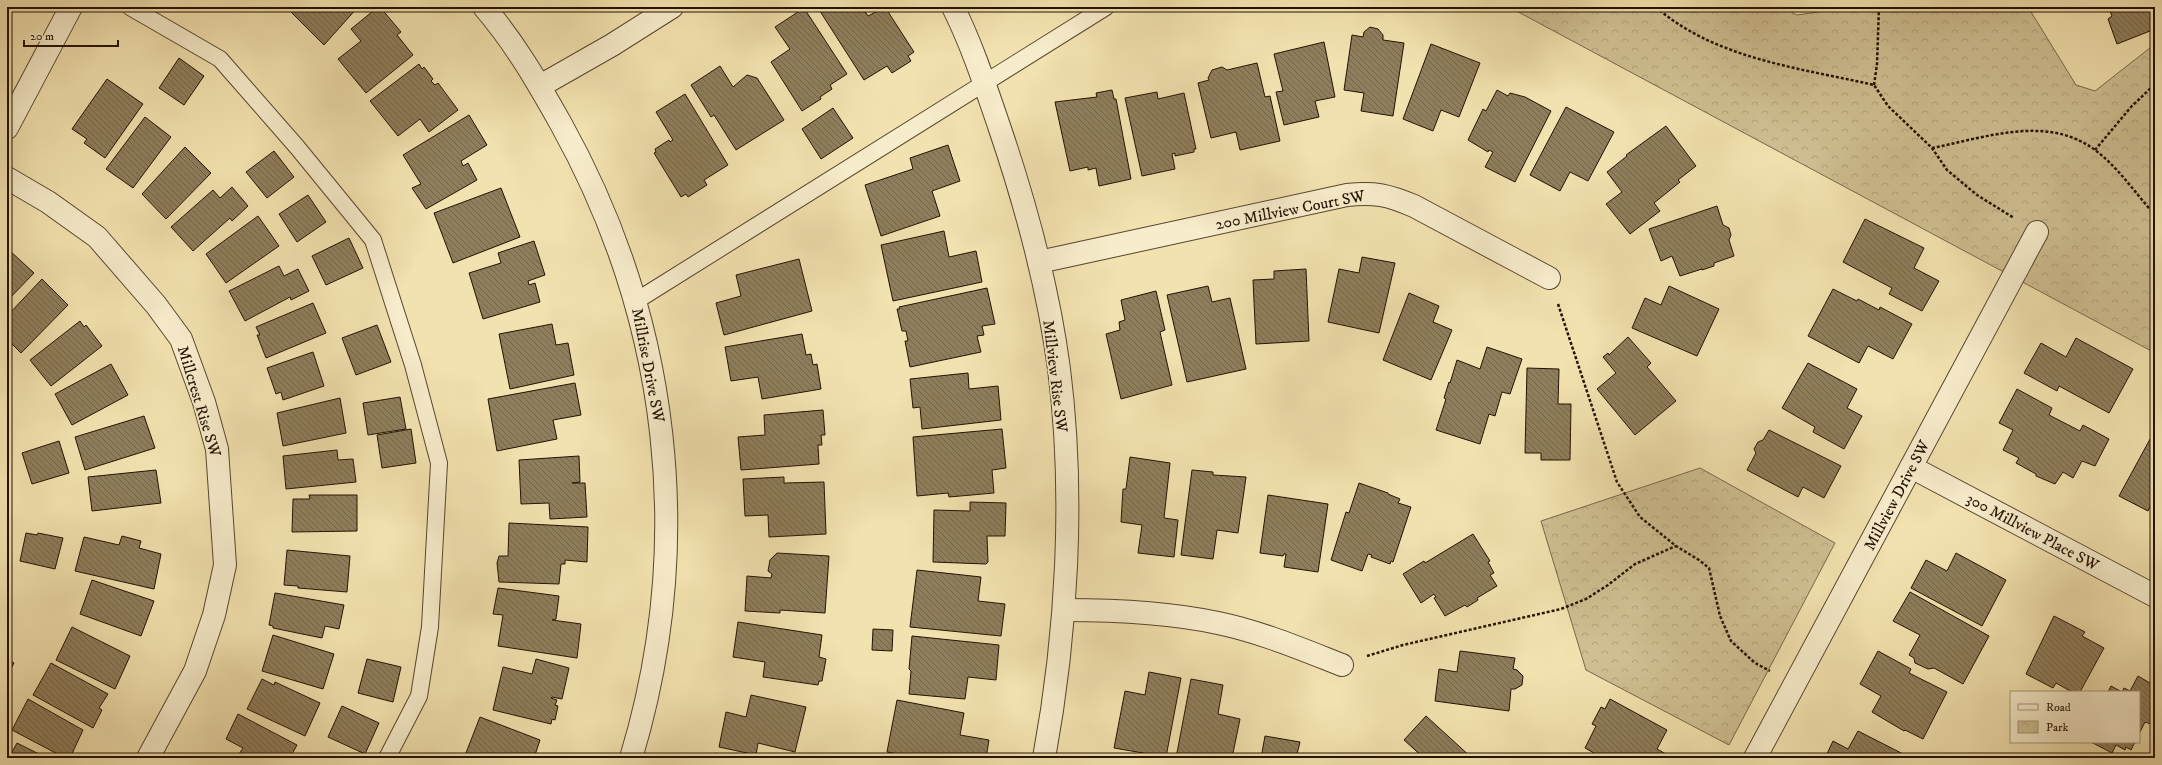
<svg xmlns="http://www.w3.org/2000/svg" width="2162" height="765" font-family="'IM FELL DW Pica',serif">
  <defs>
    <pattern id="park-crowns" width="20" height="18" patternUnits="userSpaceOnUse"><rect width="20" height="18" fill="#cfbf92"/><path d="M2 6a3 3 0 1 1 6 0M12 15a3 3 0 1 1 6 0" fill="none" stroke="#b1a37c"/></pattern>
    <pattern id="building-back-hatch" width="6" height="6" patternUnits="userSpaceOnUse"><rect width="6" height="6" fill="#8f7e5c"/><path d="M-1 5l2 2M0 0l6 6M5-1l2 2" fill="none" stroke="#74664a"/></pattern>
  </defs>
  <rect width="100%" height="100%" fill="#f2e2af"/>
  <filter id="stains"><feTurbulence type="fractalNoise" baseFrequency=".005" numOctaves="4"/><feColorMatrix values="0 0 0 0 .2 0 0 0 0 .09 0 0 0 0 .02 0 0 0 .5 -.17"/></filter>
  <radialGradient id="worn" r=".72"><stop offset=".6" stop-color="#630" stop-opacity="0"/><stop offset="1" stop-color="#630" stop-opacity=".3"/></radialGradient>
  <!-- park -->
  <g fill="url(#park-crowns)" stroke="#79684a">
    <path d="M1509,7H1782L1797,15L1852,7H2028L2076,85L2095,91L2155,44V353Z"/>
    <path d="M1700,468L1835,543L1729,745L1586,670L1541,521Z"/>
  </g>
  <!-- building -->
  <g fill="url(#building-back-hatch)" stroke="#231203">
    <path d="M286,7H358L324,45Z"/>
    <path d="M378,7H380L401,32L397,35L413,55L366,93L338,59L361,41L351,29Z"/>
    <path d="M820,7H862L868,16L885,7L914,52L908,56L911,61L892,73L887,66L864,80L818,8Z"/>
    <path d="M2108,7H2155V29L2117,44L2108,19L2112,16Z"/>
    <path d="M804,8L847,74L830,85L832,89L820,97L821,99L802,111L771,62L790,49L775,27Z"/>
    <path d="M1370,27L1378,29L1383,35V40L1404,43L1393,116L1361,111L1364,93L1344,90L1352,35L1363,37L1364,32Z"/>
    <path d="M1324,42L1335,97L1315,101L1319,117L1284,125L1276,92L1283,91L1274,54Z"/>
    <path d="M1431,44L1480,63L1459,117L1441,110L1433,131L1403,119Z"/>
    <path d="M179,58L204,76L184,105L159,88Z"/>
    <path d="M1257,63L1265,97L1270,96L1280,141L1240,150L1236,132L1211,138L1198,83L1209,80L1208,78L1212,70L1222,67L1227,70Z"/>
    <path d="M419,64L422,69L424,67L433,79L431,81L435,85L438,83L458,110L429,132L420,119L398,136L370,101Z"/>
    <path d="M720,66L733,87L747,75L757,78L784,120L736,150L714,115L711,117L691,85Z"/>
    <path d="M107,79L143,104L105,158L84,143L87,139L72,129Z"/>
    <path d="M1112,90L1114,99H1116L1131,179L1099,186L1096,168L1088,170V167L1070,171L1055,102L1097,97L1096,93Z"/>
    <path d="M1497,90L1508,96L1510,93L1525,97L1551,111L1515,182L1485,167L1493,152L1489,150L1488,152L1468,140L1483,109L1486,111Z"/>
    <path d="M1157,92L1158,99L1184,93L1196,149H1194V152L1175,156V153L1172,154L1175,169L1142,176L1125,98Z"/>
    <path d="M685,94L728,165L704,180L707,185L688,197L686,194L681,197L654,153L656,152L655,149L669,140L670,142L673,140L656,112Z"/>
    <path d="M1566,107L1614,132L1588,181L1570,172L1560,191L1530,175Z"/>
    <path d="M833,108L853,138L821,159L802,129Z"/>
    <path d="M469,115L487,145L461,161L463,166L468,163L477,180L426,209L412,188L421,184L403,155Z"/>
    <path d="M145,117L171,137L133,188L106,169Z"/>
    <path d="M1666,126L1696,166L1678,180L1680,182L1654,203L1660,211L1630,234L1606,204L1622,192L1607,172L1627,156L1626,155Z"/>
    <path d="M948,145L960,181L932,191L940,216L881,236L865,185L913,169L910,158Z"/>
    <path d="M185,147L211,173L166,219L142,194Z"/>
    <path d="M274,151L294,177L267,198L246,172Z"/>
    <path d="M232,187L248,206L232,221L230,218L193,251L171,227L213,190L220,198Z"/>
    <path d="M501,188L520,237L453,263L434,213Z"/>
    <path d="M308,195L326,222L297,242L279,214Z"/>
    <path d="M1717,206L1723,225L1729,228L1731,235L1729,240L1734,256L1714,263V266L1702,270V269L1680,276L1672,256L1661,261L1649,229Z"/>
    <path d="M258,216L279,246L226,283L206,254Z"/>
    <path d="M1865,219L1924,248L1914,268L1939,281L1922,311L1889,294L1892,288L1843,262Z"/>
    <path d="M944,231L949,257L976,251L982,282L893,301L881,245Z"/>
    <path d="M349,238L363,268L326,285L312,256Z"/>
    <path d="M534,241L545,275L528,281L529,285L535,283L540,302L483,319L469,273L501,263L498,253Z"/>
    <path d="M9,250L34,273L7,301V252Z"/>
    <path d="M1362,257L1395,263L1379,333L1328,322L1339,269L1359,273Z"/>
    <path d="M799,259L812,311L724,335L716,303L741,296L736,275Z"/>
    <path d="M279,266L284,276L298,269L309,291L291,300L290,297L245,321L229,291Z"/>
    <path d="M1306,269L1309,341L1256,344L1253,280L1274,279V271Z"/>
    <path d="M42,279L68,305L21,353L7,339V316Z"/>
    <path d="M1208,286L1212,302L1230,298L1246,369L1187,382L1167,295Z"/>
    <path d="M1669,286L1719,309L1697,356L1632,328L1645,298L1661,305Z"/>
    <path d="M987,288L995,324L982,326L984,335L977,336L981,352L910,367L905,341H908L906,331H902L897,309H900L899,307Z"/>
    <path d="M1833,289L1857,301L1858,299L1879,310L1880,307L1912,324L1893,359L1868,346L1859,363L1808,336Z"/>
    <path d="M1156,291L1165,330L1160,332L1172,385L1121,399L1106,334L1120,330L1119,322L1125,320L1121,300Z"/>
    <path d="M1409,293L1439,306L1433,322L1452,330L1431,380L1383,360Z"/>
    <path d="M313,303L326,333L266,358L257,335H260L256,327Z"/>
    <path d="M80,321L84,327L86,325L102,346L51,386L30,360Z"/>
    <path d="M552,324L556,345L568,343L574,375L510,389L499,334Z"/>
    <path d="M377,325L391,362L356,375L342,338Z"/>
    <path d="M802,334L806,355L811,354L813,365L817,364L821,389L762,399L758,377L731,381L725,347Z"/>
    <path d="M1628,337L1651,363L1647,367L1676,401L1635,435L1597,389L1616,373L1603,357L1608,353L1609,355Z"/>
    <path d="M2076,338L2133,369L2109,413L2059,386L2057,391L2024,373L2041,343L2066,357Z"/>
    <path d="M1487,347L1522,359L1510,394L1502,392L1495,416L1489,414L1480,444L1436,430L1446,399L1444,398L1449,382L1450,383L1457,360L1480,369Z"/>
    <path d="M313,352L324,386L283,400L281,392L276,394L267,368Z"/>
    <path d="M1808,363L1857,389L1847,408L1862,416L1844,449L1813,432L1815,427L1782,408Z"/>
    <path d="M111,364L128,395L72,425L55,394Z"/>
    <path d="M1527,368L1559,369L1558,404H1571L1570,460H1541V453H1525Z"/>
    <path d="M968,373L969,389L998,386L1001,420L922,429L920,407L913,408L910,379Z"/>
    <path d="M575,383L581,415L553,420L557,439L497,451L488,399Z"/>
    <path d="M2017,389L2052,408L2049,415L2080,431L2083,425L2109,439L2095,466L2082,461L2073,478L2063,472L2055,484L2036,476V474L2016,463L2019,458L2003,450L2013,430L1999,423Z"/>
    <path d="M400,397L406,429L368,435L363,403Z"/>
    <path d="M340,398L346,433L283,446L277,413Z"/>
    <path d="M823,410L825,435H821L822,445H818L819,464L741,470L738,437L765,435L764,415Z"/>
    <path d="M144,416L155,448L85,470L75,437Z"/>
    <path d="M411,429L416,463L382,468L377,435Z"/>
    <path d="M1002,429L1006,468L992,470L994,493L949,497L948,493L917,496L913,437Z"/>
    <path d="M1769,430L1841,466L1824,498L1803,487L1798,497L1747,470L1756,453L1754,449L1758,442L1763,440Z"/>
    <path d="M2155,430V497L2148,511L2119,496Z"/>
    <path d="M59,441L69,473L32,484L22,453Z"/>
    <path d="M337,450L338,460L353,459L356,482L286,489L283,456Z"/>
    <path d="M579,456L580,482L572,483H585L587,517L550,519L549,503L521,504L519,460Z"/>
    <path d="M1130,457L1170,463L1164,518L1178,520L1174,557L1138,553L1142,525L1121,522L1123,489H1126Z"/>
    <path d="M156,470L161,503L92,511L88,477Z"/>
    <path d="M1192,470L1213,472V475L1246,477L1238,533L1217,530L1213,559L1181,555Z"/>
    <path d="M784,477V483L824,482L826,534L769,537L768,515L745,516L743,479Z"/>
    <path d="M1359,483L1388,493V494L1400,499L1398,503L1411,507L1393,562L1391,561L1390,564L1371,557L1372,555L1368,554L1362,571L1331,560L1346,512L1349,513Z"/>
    <path d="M309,495H357V531L292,532L293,499H310Z"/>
    <path d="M1268,495L1328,504L1318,572L1284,567L1286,554H1284L1283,556L1260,553Z"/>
    <path d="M970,502L1006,503L1005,536H987L988,562L986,564L933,562L934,510L970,511Z"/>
    <path d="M509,523L588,527L587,562L565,560V564H561L559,584L499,582L497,563L499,556H508Z"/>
    <path d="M26,533L37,535L38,533L63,538L55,569L20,561Z"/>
    <path d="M1473,534L1490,561L1488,562L1494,573L1490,575L1497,586L1477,598L1478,600L1467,607L1465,605L1445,616L1434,598L1436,597L1434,594L1421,603L1403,574L1424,561L1425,563Z"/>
    <path d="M122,536L141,541L139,548L161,554L154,589L75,571L84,537L119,545Z"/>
    <path d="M287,550L350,556L347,592L298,588V586L284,585Z"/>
    <path d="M777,553L829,556L825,613L780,610V613L745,611L747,576L771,578L772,574L768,571L770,560Z"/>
    <path d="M1956,553L2006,580L1982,626L1911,588L1926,560L1947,571Z"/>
    <path d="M917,570L981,577L978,601L1005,604L1001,636L910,627Z"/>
    <path d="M92,580L154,601L141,636L80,614Z"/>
    <path d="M498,588L559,596L556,619L552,620L581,624L577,658L498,646L503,615L493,614Z"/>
    <path d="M1910,592L1989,636L1963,684L1934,668L1928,669L1915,663L1914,658L1909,655L1920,635L1893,621Z"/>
    <path d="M275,593L344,605L339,629L325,626L322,638L273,628V626L269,625Z"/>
    <path d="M2054,616L2085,632L2082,636L2104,648L2080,692H2072L2056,683L2053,688L2026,674Z"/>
    <path d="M738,622L822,635L819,657L826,659L822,681H819L818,685L763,677L765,662L733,657Z"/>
    <path d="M72,627L130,656L115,689L56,660Z"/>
    <path d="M873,629L893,630L892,651L872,650Z"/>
    <path d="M273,635L334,654L323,689L262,671Z"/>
    <path d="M912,636L999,645L996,680L968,677L965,699L909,694L911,671L909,669Z"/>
    <path d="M1460,651L1515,658L1513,669L1517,670L1523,676L1522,685L1515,689H1511L1509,711L1435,701L1439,669L1457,672Z"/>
    <path d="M1878,651L1911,669L1909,673L1947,692L1923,739L1905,730L1904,731L1872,712L1881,696L1860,684Z"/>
    <path d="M7,659L14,663L7,676Z"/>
    <path d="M367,659L401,667L393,702L358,693Z"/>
    <path d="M536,659L569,668L562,699L552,697L551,698L557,700L555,705L558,706L555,720L552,719L551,724L493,710L503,667L532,674Z"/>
    <path d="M51,663L108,694L99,708L102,710L93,728L33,695Z"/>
    <path d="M1149,672L1181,678L1166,757L1114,748L1125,691L1145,695Z"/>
    <path d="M2138,676L2155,686V717L2151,724L2145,722L2139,734V692H2122L2124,688L2130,691Z"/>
    <path d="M262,679L274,685L275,682L320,703L305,736L247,709Z"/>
    <path d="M1191,679L1223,685L1218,714L1240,719L1232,758H1176Z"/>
    <path d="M2111,686L2122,692H2108Z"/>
    <path d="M751,695L806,707L795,752L758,743L756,755L719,747L726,712L746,717Z"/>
    <path d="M28,699L83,730L70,758H65L12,730Z"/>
    <path d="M1610,699L1667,730L1657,749L1673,758H1603L1585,748L1596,726L1592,724L1601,707L1605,709Z"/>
    <path d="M897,700L964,713L960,735L989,740L986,758H920L887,752Z"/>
    <path d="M342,706L379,723L365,754L328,737Z"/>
    <path d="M238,714L297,745L290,758H247L239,754L243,748L226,739Z"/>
    <path d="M1426,716L1472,758H1424L1404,740Z"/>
    <path d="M480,717L540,740L534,758H464Z"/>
    <path d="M1858,731L1911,758H1825L1833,741L1848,749Z"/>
    <path d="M1265,736L1300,742L1296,758H1261Z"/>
    <path d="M2091,742H2135L2131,750L2126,747L2125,750L2116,745L2112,753Z"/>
    <path d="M17,743L47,758H7V749L12,752Z"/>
    <path d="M2155,745V758H2148Z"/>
    <path d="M715,753L730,758H714Z"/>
  </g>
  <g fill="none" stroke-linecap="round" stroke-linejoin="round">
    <defs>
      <g id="service">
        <path d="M130,7L220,59L297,147L373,240L413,365L439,463L430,627L419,696L387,758"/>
        <path d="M636,301L1106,7"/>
      </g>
      <g id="minor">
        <path d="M484,7C515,43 538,83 561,124C670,320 696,543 631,758"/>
        <path d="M953,7C972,45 985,85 999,126C1026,205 1048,286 1059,369C1075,494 1067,634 1044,758"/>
        <path d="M540,86L612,45L672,7"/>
        <path d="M7,128L71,7"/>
        <path d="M7,178L48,202L97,237L156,305L181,339L204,402L217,449L225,565L214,615L195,671L148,758"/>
        <path d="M1039,262L1347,195C1375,192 1388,195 1414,206L1549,278"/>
        <path d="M1911,467L2155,596"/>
        <path d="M1064,610C1115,610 1167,612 1218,623C1261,632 1301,649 1342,665"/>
        <path d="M1755,758L2037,232"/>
      </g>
    </defs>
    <!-- service casing -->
    <use href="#service" stroke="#57462e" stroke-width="18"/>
    <!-- minor casing -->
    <use href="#minor" stroke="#57462e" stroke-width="24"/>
    <!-- path -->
    <g stroke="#231203" stroke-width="2.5" stroke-dasharray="3 2" stroke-linecap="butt">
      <path d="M1656,7C1715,59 1800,68 1874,85L1888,106L1932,148L1947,170L1977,195L2014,218"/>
      <path d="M1874,85L1877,64L1879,7"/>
      <path d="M1932,148C1984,138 2047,114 2095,150C2118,167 2136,194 2155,215"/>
      <path d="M2095,150L2131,107L2155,84"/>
      <path d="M1558,304L1617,482L1640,517L1676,546L1699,560L1709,568L1720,616L1731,641L1755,663L1770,671"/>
      <path d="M1367,656L1403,645L1561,609L1586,599L1608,585L1635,564L1676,546"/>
    </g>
    <!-- service -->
    <use href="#service" stroke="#f7eccb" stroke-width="16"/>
    <!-- minor -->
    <use href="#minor" stroke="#f7eccb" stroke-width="22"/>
  </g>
  <g text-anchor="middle" stroke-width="3.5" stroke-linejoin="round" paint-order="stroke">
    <!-- street labels -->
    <g font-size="16" fill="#231203" stroke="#f7eccb">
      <text transform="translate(1290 209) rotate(-11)" y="6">200 Millview Court SW</text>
      <text transform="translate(649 365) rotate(79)" y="6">Millrise Drive SW</text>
      <text transform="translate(1056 376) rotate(83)" y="6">Millview Rise SW</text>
      <text transform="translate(200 401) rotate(73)" y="6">Millcrest Rise SW</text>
      <text transform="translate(1896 495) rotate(-62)" y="6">Millview Drive SW</text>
      <text transform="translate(2033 531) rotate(28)" y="6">300 Millview Place SW</text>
    </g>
  </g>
  <!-- margin -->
  <rect width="2162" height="765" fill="none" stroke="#f2e2af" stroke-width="24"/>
  <rect x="8" y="8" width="2146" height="749" fill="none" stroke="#231203" stroke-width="2"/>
  <rect x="12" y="12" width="2138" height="741" fill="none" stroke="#231203"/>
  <!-- legend -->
  <rect x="2010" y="691" width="130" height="52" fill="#f7eccb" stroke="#a2957b"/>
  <rect x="2018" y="704" width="20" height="6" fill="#f7eccb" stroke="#a2957b"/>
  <text x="2046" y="711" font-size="12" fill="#231203">Road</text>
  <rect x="2018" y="721" width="20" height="12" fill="url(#park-crowns)" stroke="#a2957b"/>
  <text x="2046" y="731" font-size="12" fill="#231203">Park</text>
  <!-- scale -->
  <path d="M24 40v6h94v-6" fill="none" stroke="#231203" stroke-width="2"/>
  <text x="30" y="40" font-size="12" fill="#231203" stroke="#f7eccb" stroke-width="3" paint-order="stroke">20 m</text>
  <rect width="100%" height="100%" filter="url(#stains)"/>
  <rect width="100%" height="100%" fill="url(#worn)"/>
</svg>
